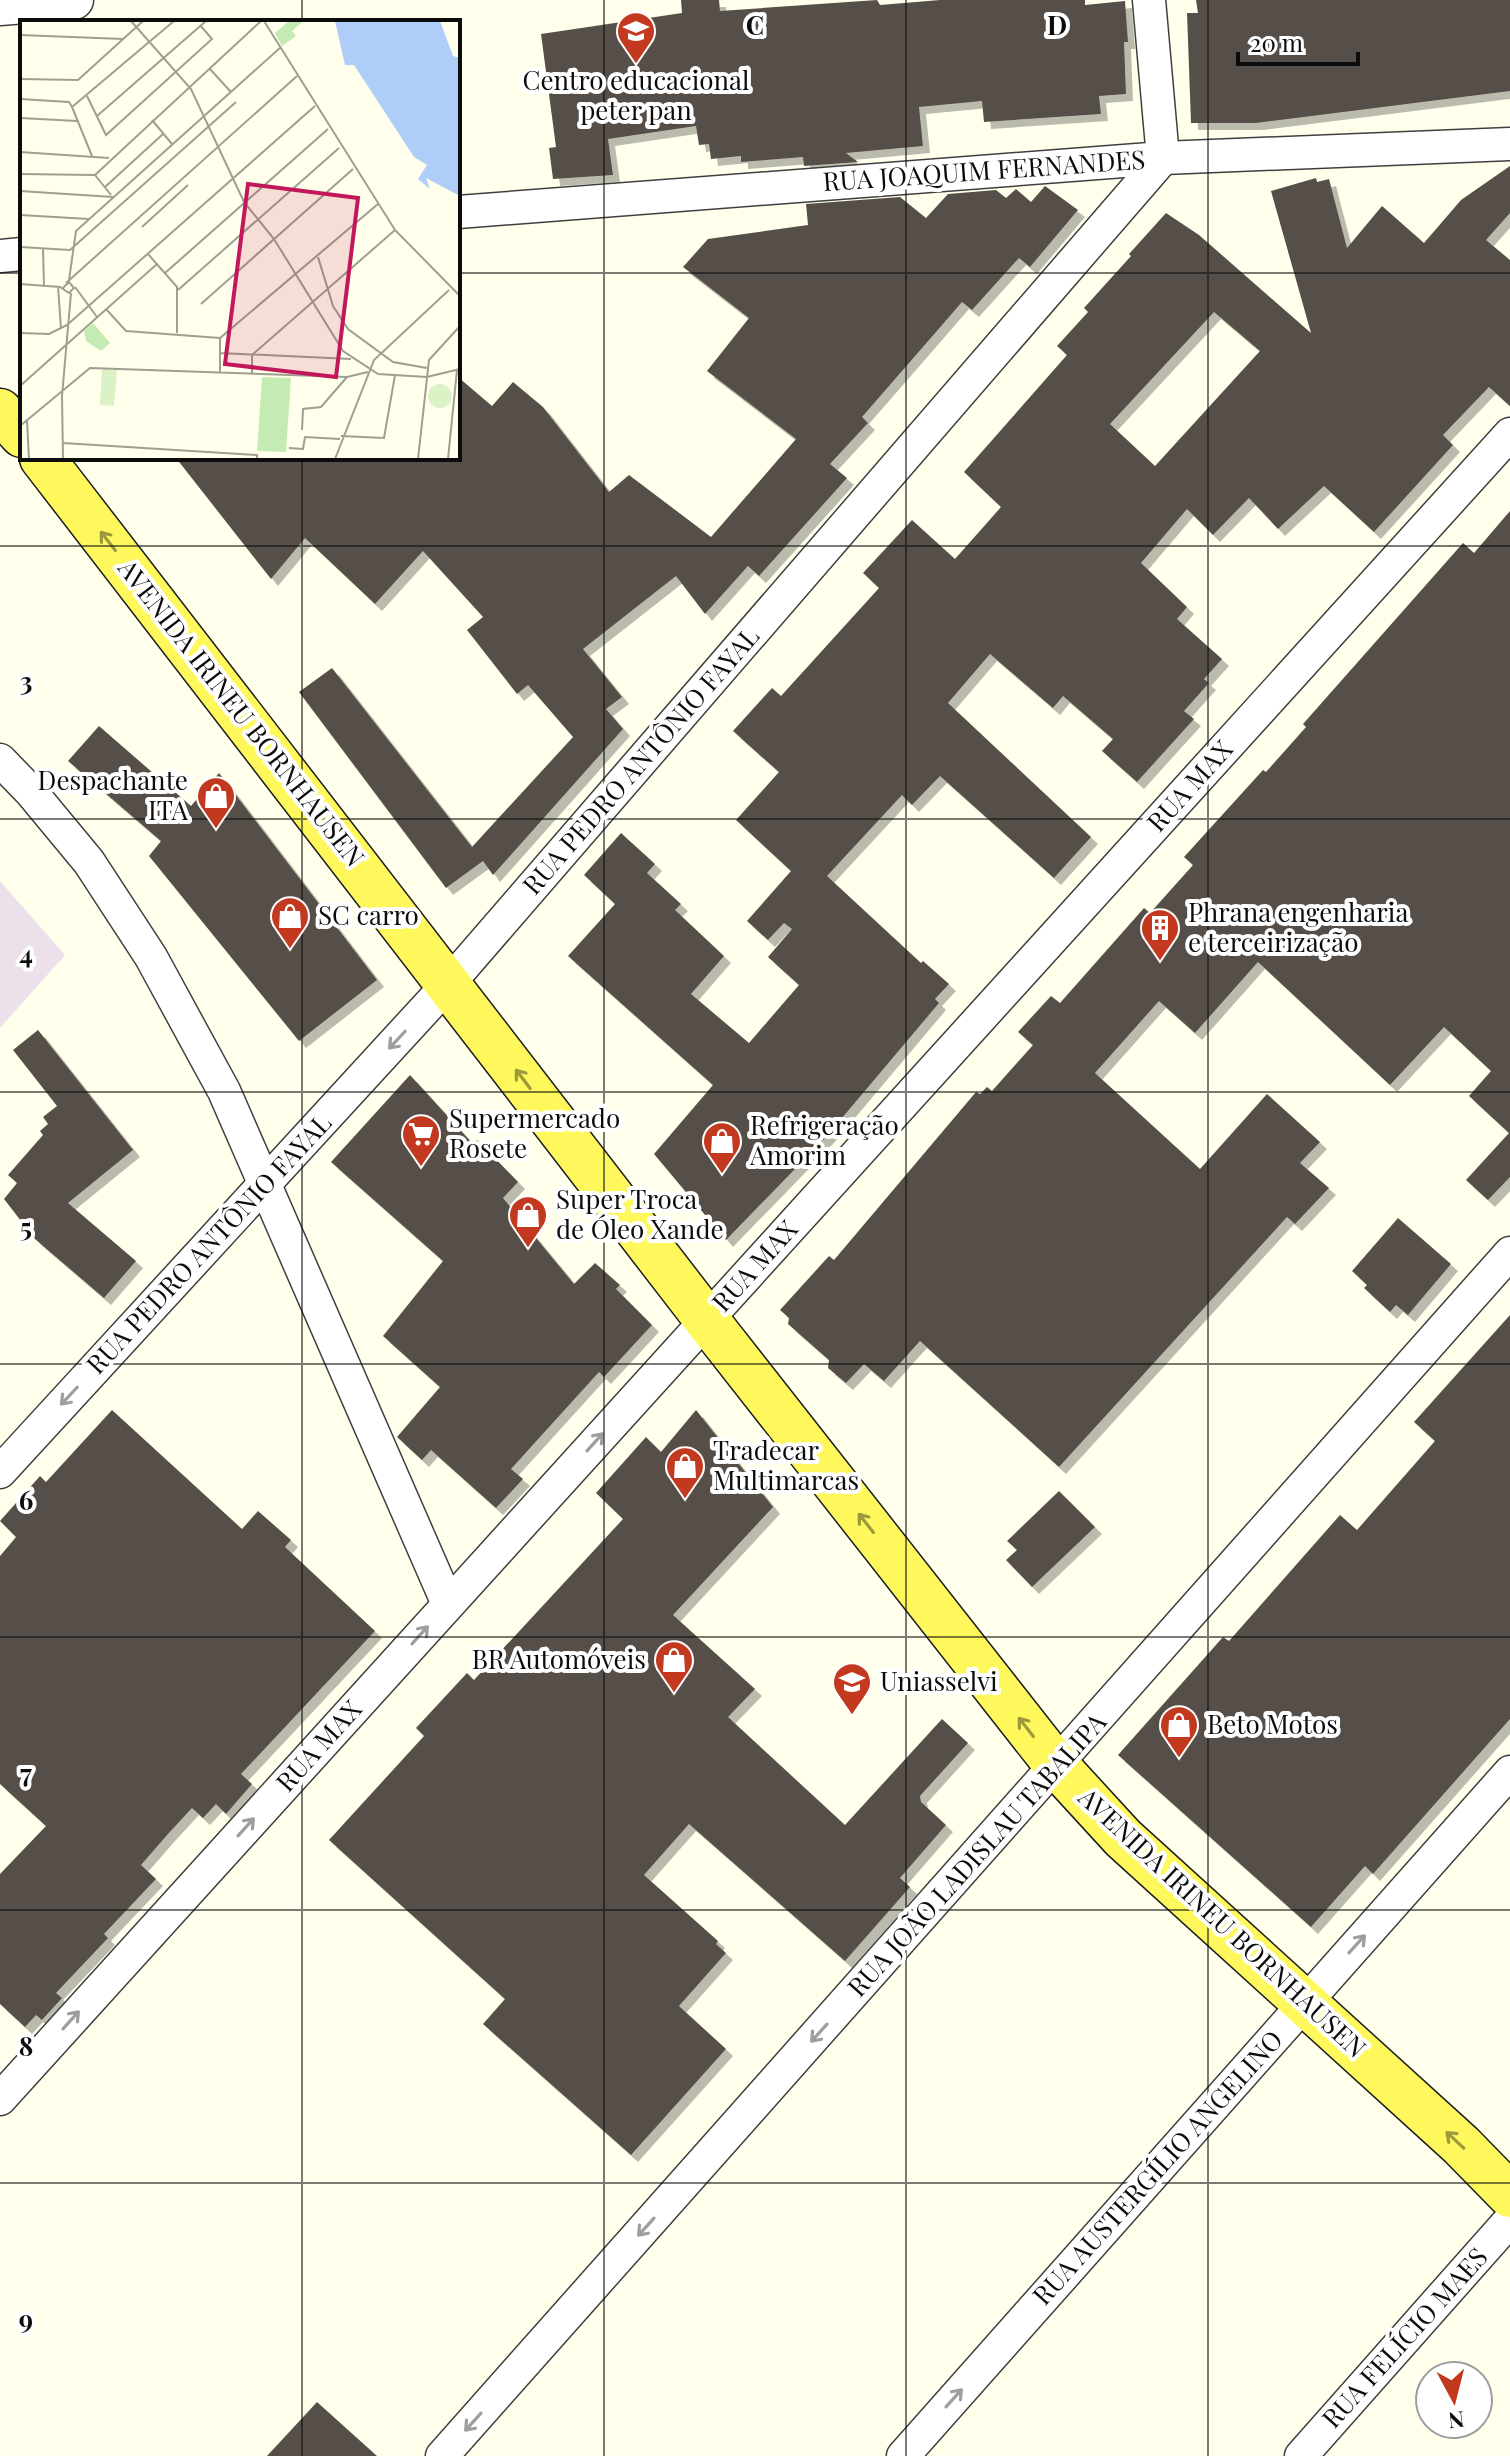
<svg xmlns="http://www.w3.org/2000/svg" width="1510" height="2456" font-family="'Playfair Display',serif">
  <defs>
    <filter id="shadow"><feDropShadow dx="7" dy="7" stdDeviation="0" flood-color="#0004"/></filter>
  </defs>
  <rect width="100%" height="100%" fill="#ffffec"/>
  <!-- industrial -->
  <path fill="#ece0eb" d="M0,881L65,955L0,1028Z"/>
  <!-- building -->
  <g fill="#565048" fill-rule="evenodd" filter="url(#shadow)">
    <path d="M681,0H719L720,11L877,0L880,5L940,0H1085V5L1125,1L1128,42H1124L1126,94L1099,96L1101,114L984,122L982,101L919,107L923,146L846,153L858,162L804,166L803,157L741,162V156L711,159L709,144L699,145L696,126L608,139L613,175L553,179L549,148L556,147L541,34L682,13Z"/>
    <path d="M1196,0H1510V91L1256,123H1191L1187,13H1198Z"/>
    <path d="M1510,166V213L1486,240L1510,260V406L1489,387L1443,435L1453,445L1374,532L1324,486L1278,529L1249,498L1213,535L1187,509L1141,563L1187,607L1177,619L1222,659L1204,679L1209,683L1184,711L1194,719L1137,782L1102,751L1113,739L1063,696L1053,708L990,654L948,703L1091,837L1054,878L940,776L912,805L902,795L827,876L921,963L923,961L949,984L935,999L939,1003L826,1137L726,1240L654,1154L713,1085L568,956L615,904L584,875L621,833L655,864L647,873L681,904L675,910L724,956L691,994L749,1043L799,985L768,957L792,929L784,923L768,940L747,921L791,871L736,820L779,772L733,731L772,688L781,696L879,588L863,573L912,520L955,559L1001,507L964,472L1067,355L1057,346L1088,312L1084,308L1131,256L1129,254L1166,213L1199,235L1311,333L1271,191L1316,178L1317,182L1329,179L1347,248L1382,206L1424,243L1461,200ZM1214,312L1260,351L1155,466L1110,424Z"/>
    <path d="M1045,186L1078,210L1030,267L1019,258L972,310L962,302L936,332L862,417L868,423L830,464L847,478L759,576L748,566L705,614L676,576L583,649L622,697L606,709L623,729L493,875L483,861L446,888L299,692L332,668L472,847L573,737L528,685L517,694L467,630L483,617L423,551L375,604L305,538L271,579L176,458H458V377L492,406L513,382L543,407L609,492L629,475L711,537L796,439L707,371L749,318L683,267L708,239L808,225L806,204L900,197L926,218L948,194L996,190L1006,198L1016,189L1031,202Z"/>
    <path d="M1510,511V1177L1488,1200L1466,1180L1509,1133L1469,1096L1491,1071L1444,1027L1390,1085L1258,962L1195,1033L1159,1001L1095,1073L1200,1169L1267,1094L1320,1142L1300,1163L1329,1188L1295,1224L1287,1217L1059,1467L920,1341L884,1381L864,1364L846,1383L828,1368L829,1360L788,1324L789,1318L780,1310L829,1256L834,1260L976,1092L980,1094L987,1087L992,1091L1033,1045L1018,1032L1051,996L1060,1003L1144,908L1150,913L1193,865L1184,857L1263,770L1266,772L1306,727L1303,724L1463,543L1474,553Z"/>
    <path d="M99,726L191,806L219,773L377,980L299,1041L149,856L161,841L68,761Z"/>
    <path d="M38,1030L133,1150L68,1203L136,1261L104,1298L35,1239L4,1199L17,1183L8,1175L43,1135L40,1131L48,1124L43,1117L57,1106L13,1050Z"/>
    <path d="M410,1075L473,1144L477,1140L518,1182L503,1198L574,1284L595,1263L620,1285L616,1289L652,1325L604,1377L599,1372L511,1469L523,1479L496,1508L431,1450L422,1460L397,1437L440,1387L383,1336L443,1261L331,1162Z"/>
    <path d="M1398,1218L1451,1264L1408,1315L1396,1305L1390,1312L1364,1288L1367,1285L1352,1271Z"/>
    <path d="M1510,1315V1719L1373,1874L1365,1866L1311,1927L1118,1755L1223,1637L1229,1641L1340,1515L1357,1530L1435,1441L1414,1422Z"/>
    <path d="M112,1410L242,1529L258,1511L291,1540L285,1547L375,1631L241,1774L252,1784L226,1814L216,1804L203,1818L192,1808L168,1834L141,1865L156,1879L104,1934L108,1938L56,1993L62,1998L42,2020L36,2015L25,2027L0,2004V1874L46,1826L0,1784V1556L16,1537L0,1521L40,1476L46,1482Z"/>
    <path d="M696,1410L773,1507L673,1615L755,1689L728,1717L845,1825L942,1719L968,1743L920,1796L921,1802L946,1825L900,1878L910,1887L845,1961L689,1824L644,1875L718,1941L716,1944L726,1953L679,2006L726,2049L631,2155L483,2024L505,1999L329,1840L424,1736L416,1728L467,1673L474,1680L623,1519L596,1493L646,1437L661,1452Z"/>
    <path d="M1059,1491L1095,1527L1032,1587L1006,1560L1017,1550L1007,1541Z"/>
    <path d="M317,2402L377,2456H267Z"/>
  </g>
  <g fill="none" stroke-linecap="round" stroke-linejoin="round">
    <defs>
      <g id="minor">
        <path d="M458,212L1163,158L1510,144"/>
        <path d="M0,256L22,254"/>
        <path d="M0,760L31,792L89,862L151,957L224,1091L448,1604"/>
        <path d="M0,1472L450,982L1163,158L1149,0"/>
        <path d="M0,2099L1510,434"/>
        <path d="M442,2456L1510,1253"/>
        <path d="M903,2456L1510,1772"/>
        <path d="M1301,2456L1510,2220"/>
      </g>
      <path id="tertiary" d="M0,6L74,0"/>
      <g id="primary">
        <path d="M0,411L22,435"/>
        <path d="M42,458L706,1319L1057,1766L1123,1838L1461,2145L1510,2195"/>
      </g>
    </defs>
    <!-- minor casing -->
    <use href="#minor" stroke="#3f3f3f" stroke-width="35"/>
    <!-- tertiary casing -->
    <use href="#tertiary" stroke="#3f3f3f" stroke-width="41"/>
    <!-- primary casing -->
    <use href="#primary" stroke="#1d1d1d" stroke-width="47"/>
    <!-- minor -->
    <use href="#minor" stroke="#fff" stroke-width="32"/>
    <!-- tertiary -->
    <use href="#tertiary" stroke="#fff" stroke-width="38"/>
    <!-- primary -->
    <use href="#primary" stroke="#fef85d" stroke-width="44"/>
  </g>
  <!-- one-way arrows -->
  <defs><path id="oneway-shaft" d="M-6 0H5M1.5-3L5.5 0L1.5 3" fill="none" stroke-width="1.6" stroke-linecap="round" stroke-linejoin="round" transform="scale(2)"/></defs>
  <g stroke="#9d9a3d">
    <use href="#oneway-shaft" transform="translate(108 541) rotate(-128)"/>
    <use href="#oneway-shaft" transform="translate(523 1079) rotate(-127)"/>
    <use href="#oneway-shaft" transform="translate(866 1523) rotate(-128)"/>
    <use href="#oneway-shaft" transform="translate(1026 1727) rotate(-128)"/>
    <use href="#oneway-shaft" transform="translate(1455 2140) rotate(-137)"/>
  </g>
  <g stroke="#9e9e9e">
    <use href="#oneway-shaft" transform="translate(397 1040) rotate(133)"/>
    <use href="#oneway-shaft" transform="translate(69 1396) rotate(133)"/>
    <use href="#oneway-shaft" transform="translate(595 1442) rotate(-48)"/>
    <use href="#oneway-shaft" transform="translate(420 1635) rotate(-48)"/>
    <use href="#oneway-shaft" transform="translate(246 1827) rotate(-48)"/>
    <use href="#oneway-shaft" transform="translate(1357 1944) rotate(-48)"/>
    <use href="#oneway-shaft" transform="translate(71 2020) rotate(-48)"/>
    <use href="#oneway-shaft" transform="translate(819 2033) rotate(132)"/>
    <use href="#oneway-shaft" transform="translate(646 2227) rotate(132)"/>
    <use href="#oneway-shaft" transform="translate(954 2398) rotate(-48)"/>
    <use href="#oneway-shaft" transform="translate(473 2422) rotate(132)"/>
  </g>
  <!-- grid -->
  <path fill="none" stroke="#0c0c0c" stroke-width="2" stroke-opacity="0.55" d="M302,0V22M604,0V2456M906,0V2456M1208,0V2456M0,273H22M458,273H1510M302,458V2456M0,546H1510M0,819H1510M0,1092H1510M0,1364H1510M0,1637H1510M0,1910H1510M0,2183H1510"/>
  <!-- icons -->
  <defs>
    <symbol id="school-pin" viewBox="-11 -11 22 30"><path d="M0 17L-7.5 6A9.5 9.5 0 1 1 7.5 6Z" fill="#c2391f" stroke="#fff"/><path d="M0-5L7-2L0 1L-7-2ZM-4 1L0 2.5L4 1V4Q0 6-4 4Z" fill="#fff"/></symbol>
    <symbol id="shop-pin" viewBox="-11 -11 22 30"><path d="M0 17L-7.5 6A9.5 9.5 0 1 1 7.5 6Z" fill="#c2391f" stroke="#fff"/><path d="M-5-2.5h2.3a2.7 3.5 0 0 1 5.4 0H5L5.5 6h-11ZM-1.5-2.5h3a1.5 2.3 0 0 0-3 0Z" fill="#fff"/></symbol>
    <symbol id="building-pin" viewBox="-11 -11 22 30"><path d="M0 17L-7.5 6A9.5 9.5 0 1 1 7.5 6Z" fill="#c2391f" stroke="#fff"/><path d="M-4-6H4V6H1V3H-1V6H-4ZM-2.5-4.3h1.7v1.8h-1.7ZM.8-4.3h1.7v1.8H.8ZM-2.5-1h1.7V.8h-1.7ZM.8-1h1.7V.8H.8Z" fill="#fff"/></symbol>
    <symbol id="supermarket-pin" viewBox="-11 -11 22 30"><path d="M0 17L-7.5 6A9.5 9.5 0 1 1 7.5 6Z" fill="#c2391f" stroke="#fff"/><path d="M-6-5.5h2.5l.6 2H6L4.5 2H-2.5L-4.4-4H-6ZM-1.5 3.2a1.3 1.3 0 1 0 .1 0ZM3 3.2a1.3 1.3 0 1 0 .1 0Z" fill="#fff"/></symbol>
    <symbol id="university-pin" viewBox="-11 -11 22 30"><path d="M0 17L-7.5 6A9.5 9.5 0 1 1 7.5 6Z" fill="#c2391f" stroke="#fff"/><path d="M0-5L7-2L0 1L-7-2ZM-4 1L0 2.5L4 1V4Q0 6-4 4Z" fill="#fff"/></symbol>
  </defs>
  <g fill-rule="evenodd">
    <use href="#school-pin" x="614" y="9" width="44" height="60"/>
    <use href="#shop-pin" x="194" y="774" width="44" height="60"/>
    <use href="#shop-pin" x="268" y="894" width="44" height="60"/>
    <use href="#building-pin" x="1138" y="906" width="44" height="60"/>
    <use href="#supermarket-pin" x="399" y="1112" width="44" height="60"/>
    <use href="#shop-pin" x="700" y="1119" width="44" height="60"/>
    <use href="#shop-pin" x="506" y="1193" width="44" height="60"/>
    <use href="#shop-pin" x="663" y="1444" width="44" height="60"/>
    <use href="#shop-pin" x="652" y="1638" width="44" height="60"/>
    <use href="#university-pin" x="830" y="1660" width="44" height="60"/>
    <use href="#shop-pin" x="1157" y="1703" width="44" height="60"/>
  </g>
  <g text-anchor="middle" stroke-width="8" stroke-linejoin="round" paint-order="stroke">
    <!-- poi labels -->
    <g font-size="26" fill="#0c0c0c" stroke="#fff" text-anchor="start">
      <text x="636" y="90" text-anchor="middle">Centro educacional<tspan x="636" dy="30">peter pan</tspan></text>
      <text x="188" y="790" text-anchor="end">Despachante<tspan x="188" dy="30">ITA</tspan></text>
      <text x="1188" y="922">Phrana engenharia<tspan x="1188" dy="30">e terceirização</tspan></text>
      <text x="318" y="925">SC carro</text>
      <text x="449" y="1128">Supermercado<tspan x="449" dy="30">Rosete</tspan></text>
      <text x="750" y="1135">Refrigeração<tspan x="750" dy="30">Amorim</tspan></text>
      <text x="556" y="1209">Super Troca<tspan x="556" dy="30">de Óleo Xande</tspan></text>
      <text x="713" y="1460">Tradecar<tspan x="713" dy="30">Multimarcas</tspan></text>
      <text x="646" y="1669" text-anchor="end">BR Automóveis</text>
      <text x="880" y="1691">Uniasselvi</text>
      <text x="1207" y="1734">Beto Motos</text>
    </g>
    <!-- street labels -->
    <g font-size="26" fill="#0c0c0c" stroke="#fff">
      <text transform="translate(984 171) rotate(-4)" y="9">RUA JOAQUIM FERNANDES</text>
      <text transform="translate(241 713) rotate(52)" y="9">AVENIDA IRINEU BORNHAUSEN</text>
      <text transform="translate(641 761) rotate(-49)" y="9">RUA PEDRO ANTÔNIO FAYAL</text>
      <text transform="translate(1190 786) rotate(-48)" y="9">RUA MAX</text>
      <text transform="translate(209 1244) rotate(-47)" y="9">RUA PEDRO ANTÔNIO FAYAL</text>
      <text transform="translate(755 1266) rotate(-48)" y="9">RUA MAX</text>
      <text transform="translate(319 1746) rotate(-48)" y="9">RUA MAX</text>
      <text transform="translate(977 1855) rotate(-48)" y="9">RUA JOÃO LADISLAU TABALIPA</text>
      <text transform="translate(1222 1923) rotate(43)" y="9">AVENIDA IRINEU BORNHAUSEN</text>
      <text transform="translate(1158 2168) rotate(-48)" y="9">RUA AUSTERGÍLIO ANGELINO</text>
      <text transform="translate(1405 2338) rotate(-48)" y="9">RUA FELÍCIO MAES</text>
    </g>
  </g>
  <!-- overview -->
  <g transform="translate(20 20)">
    <rect width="440" height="440" fill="#ffffec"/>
    <path d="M269,1H283L272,11L276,16L262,26L255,13ZM73,303L90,323L81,331L66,321L64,311ZM242,357L271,358L266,432L237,431Z" fill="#c5ebb4"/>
    <path d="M82,349L97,350L94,386L80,385ZM408 376a12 12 0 1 1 24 0a12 12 0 1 1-24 0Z" fill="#daf2c6"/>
    <path d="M315,1H420L433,36L440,38V176L406,158L410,169L398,159L407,145L394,137L334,45H325Z" fill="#aecdf9"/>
    <path fill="none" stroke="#9e9e92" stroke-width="2" d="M111,1L171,69L224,182L254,219L323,331L358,354L407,357L440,349M244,1L375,210L440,276M0,15L103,19M189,48L211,72M0,59L58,60L123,1M67,76L86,115L192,19L180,5M0,79L49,82L52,87M52,87L154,1M52,87L72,136M77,96L186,1M0,98L57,101M132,100L152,124M0,132L89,138M0,154L75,155M75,155L241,1M75,155L91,175M85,167L143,114M0,171L93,177M0,195L69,199M122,207L168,165M0,227L50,230L216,82M23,229L24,266M128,234L157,267V313M298,237L313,286L328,309L373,342L407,348M145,253L308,109M49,260L56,211L261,27M46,263L277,56M0,264L40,267L49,273L54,268L49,262L43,268M38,266L41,309M55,267L77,297M158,270L319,128M181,284L333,149M86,289L106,311L200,318M47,305L295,86M0,313L29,314L47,305M200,333L331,339M200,352V318L358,184M232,353V335L375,210M0,366L137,244M7,401L9,439M0,406L70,348L327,357L348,352M282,410L283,389L301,387L327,357M321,416L364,418L375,355M43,423L237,435V439M269,428L283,429L285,417L320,419M43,439L42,376L51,273M315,439L354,340L429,270M398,439L409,340L440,306M428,439L437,350"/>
    <path fill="#c2185b" fill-opacity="0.15" stroke="#c2185b" stroke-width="4" d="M228,164L338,178L316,357L205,344Z"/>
    <rect width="440" height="440" fill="none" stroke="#0c0c0c" stroke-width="4"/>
  </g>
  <g font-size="26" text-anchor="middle" font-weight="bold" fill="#0c0c0c" stroke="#fff" stroke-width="8" stroke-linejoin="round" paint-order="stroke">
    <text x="755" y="35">C</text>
    <text x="1057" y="35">D</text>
    <text x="26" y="691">3</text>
    <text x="26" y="964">4</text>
    <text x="26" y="1237">5</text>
    <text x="26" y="1510">6</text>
    <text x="26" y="1783">7</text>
    <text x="26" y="2056">8</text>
    <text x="26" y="2329">9</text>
  </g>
  <!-- north arrow -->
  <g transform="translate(1454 2400) rotate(173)"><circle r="38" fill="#ffffff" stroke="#9e9e9e" stroke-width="2"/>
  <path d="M0-6L14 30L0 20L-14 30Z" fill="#c2391f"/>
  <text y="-12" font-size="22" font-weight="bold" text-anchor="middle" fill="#0c0c0c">N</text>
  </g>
  <!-- scale -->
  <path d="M1238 52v12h120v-12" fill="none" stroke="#0c0c0c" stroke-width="4"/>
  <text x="1250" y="52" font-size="24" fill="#0c0c0c" stroke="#ffffff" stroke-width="6" paint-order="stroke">20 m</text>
</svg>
